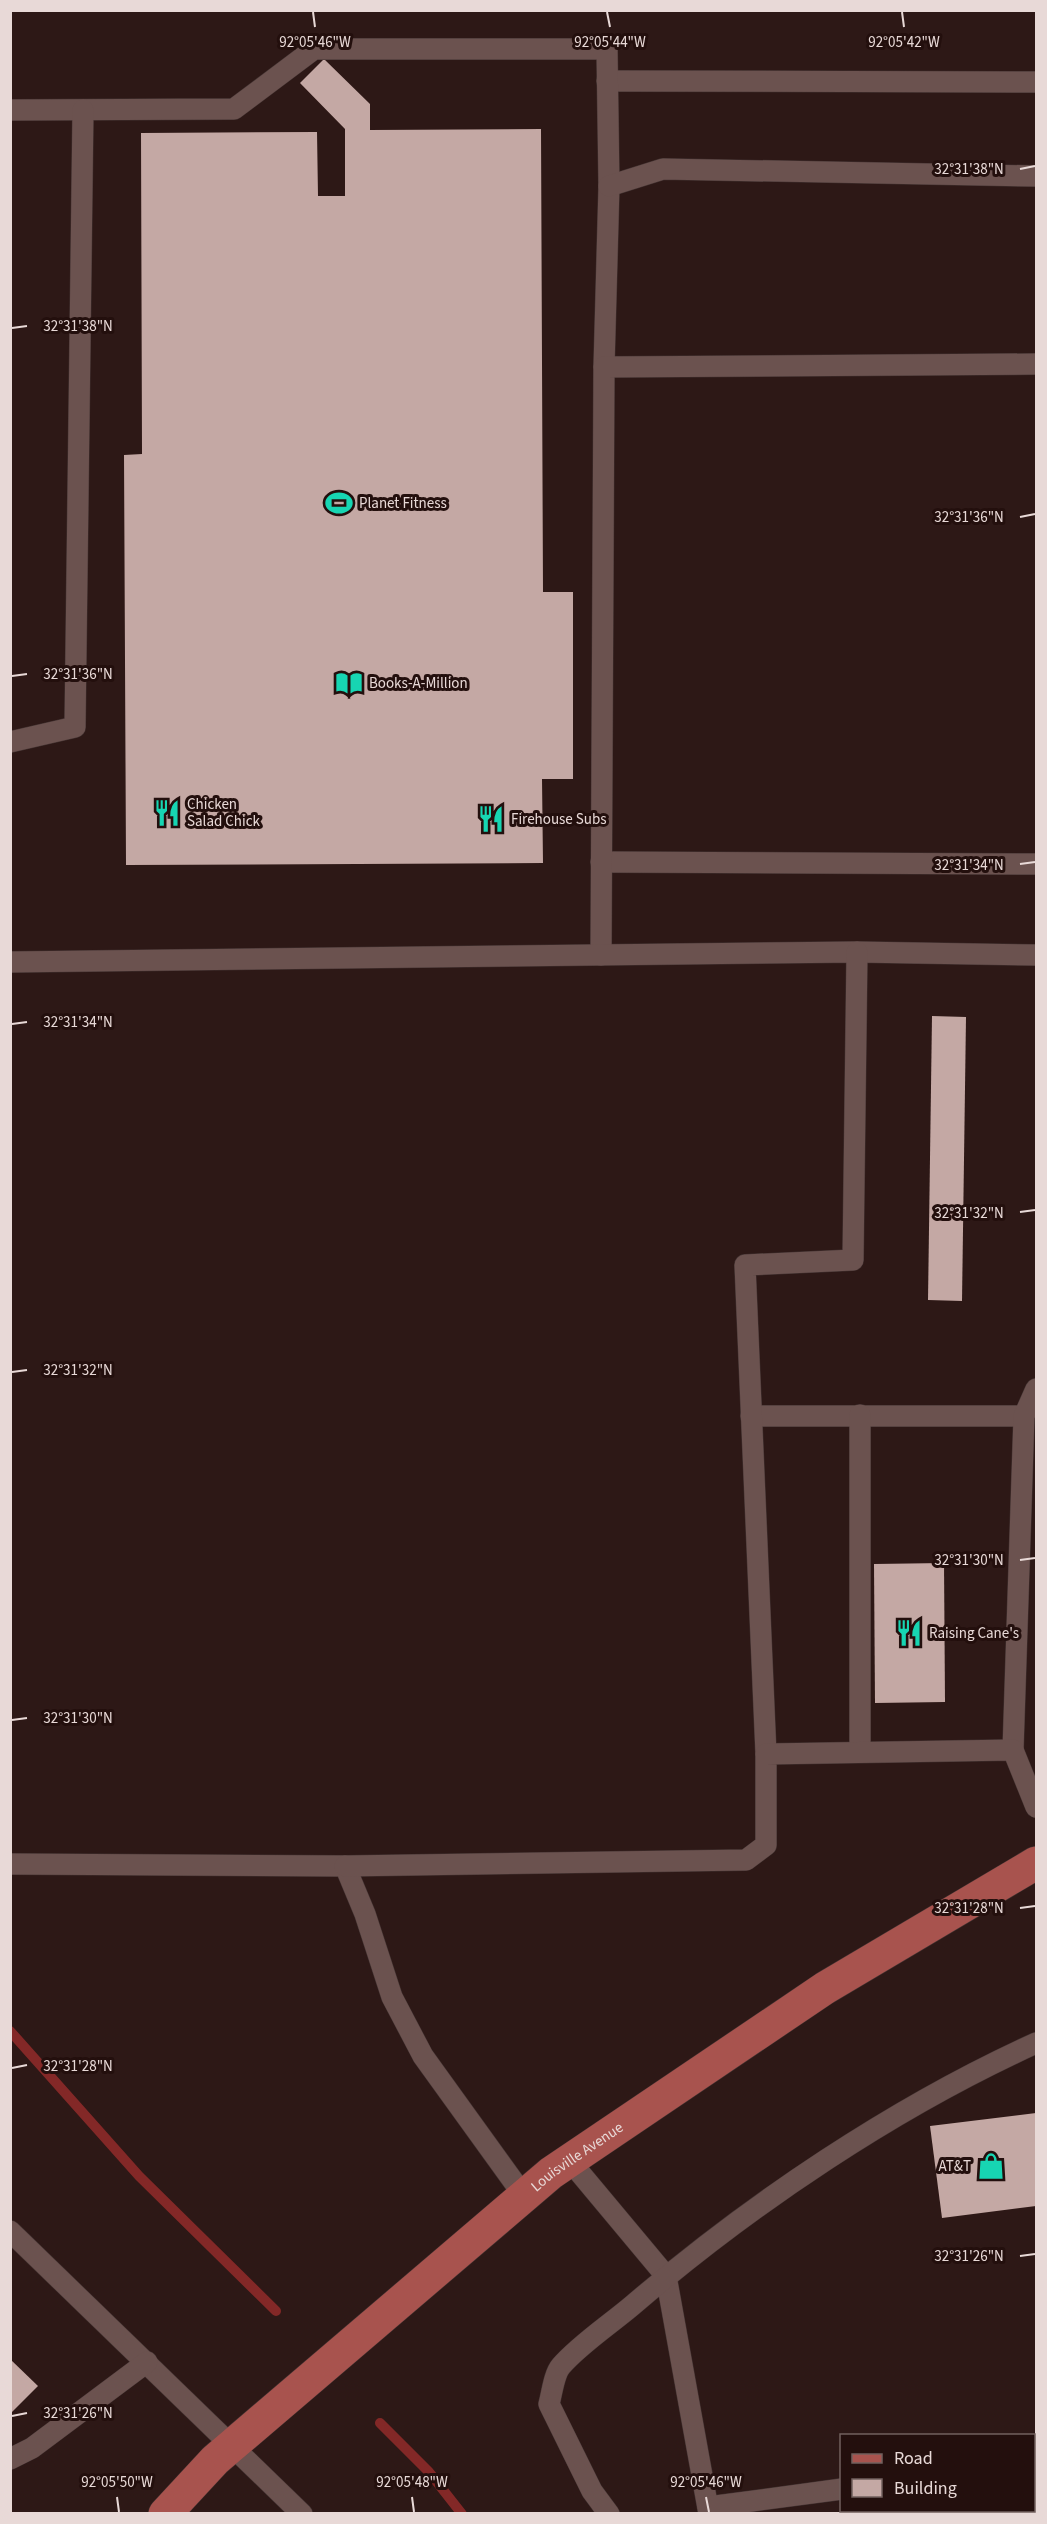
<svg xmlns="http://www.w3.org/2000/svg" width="1047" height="2524" font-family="'Source Sans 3',sans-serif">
  <rect width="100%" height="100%" fill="#2d1816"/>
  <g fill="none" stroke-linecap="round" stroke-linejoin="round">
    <!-- stream -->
    <g stroke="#832827" stroke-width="10">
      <path d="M10,2031L139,2176L276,2311"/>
      <path d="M380,2423L429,2472L462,2514"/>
    </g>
  </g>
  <!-- building -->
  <g fill="#c4a8a4">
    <path d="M324,59L370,104V130L541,129L543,592H573V779H542L543,863L126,865L124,455L142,454L141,133L317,132L318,196H345V129L300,83Z"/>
    <path d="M932,1016L966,1017L962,1301L928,1300Z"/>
    <path d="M944,1563L945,1702L875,1703L874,1564Z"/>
    <path d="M1036,2113V2206L942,2218L930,2126Z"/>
    <path d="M10,2359L38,2386L10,2414Z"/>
    <path d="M894,2510H1036V2514H895Z"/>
  </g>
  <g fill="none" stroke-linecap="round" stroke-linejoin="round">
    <defs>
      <g id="service">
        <path d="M607,81L1036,82"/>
        <path d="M10,110L234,109L314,49H607L609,186L604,367"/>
        <path d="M609,186L663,169L1036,176"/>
        <path d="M10,742L75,727L83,110"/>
        <path d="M601,862L1036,864"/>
        <path d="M601,955L604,367L1036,364"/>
        <path d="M10,962L857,952L1036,955"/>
        <path d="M751,1416H1024"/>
        <path d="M1013,1750L1024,1416L1036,1389"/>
        <path d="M860,1751V1415"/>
        <path d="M766,1754L745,1265L853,1260L857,952"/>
        <path d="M10,1864L345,1866L365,1914L392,1997L423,2056L524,2196"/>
        <path d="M345,1866L746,1860L766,1845V1754L1013,1750L1036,1807"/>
        <path d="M570,2161L666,2276L709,2514"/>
        <path d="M10,2231L302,2514"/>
        <path d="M10,2459L32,2448L147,2362"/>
        <path d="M1034,2464L1036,2463"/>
        <path d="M708,2507L842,2489"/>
        <path d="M609,2514L592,2491L549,2404C552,2393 554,2374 561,2366C580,2344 612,2323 634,2304C752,2203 895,2107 1036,2043"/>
      </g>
      <g id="primary">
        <path id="s1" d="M165,2514L215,2460L551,2173L825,1988L1036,1863"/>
      </g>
    </defs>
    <!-- service casing -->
    <use href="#service" stroke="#433332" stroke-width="22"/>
    <!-- primary casing -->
    <use href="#primary" stroke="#433332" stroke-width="34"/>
    <!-- service -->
    <use href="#service" stroke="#6b524f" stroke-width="21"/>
    <!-- primary -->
    <use href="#primary" stroke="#a8534e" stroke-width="33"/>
  </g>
  <!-- ticks -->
  <path fill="none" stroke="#e8d9d7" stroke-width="2" d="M313,12L315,27M607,12L610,27M902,12L904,27M1020,169L1035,166M12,328L27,326M1020,517L1035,514M12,676L27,674M1020,864L1035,862M12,1024L27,1022M1020,1212L1035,1210M12,1372L27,1370M1020,1560L1035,1558M12,1720L27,1718M1020,1908L1035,1906M12,2068L27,2065M1020,2256L1035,2254M12,2416L27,2413M117,2497L119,2512M412,2497L414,2512M706,2497L709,2512"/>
  <!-- icons -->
  <defs>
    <symbol id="stadium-bare" viewBox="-9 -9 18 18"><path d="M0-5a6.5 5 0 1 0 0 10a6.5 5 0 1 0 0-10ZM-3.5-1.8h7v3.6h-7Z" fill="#17d5b2" stroke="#230f0d" stroke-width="2.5" paint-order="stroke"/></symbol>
    <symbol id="library-bare" viewBox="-9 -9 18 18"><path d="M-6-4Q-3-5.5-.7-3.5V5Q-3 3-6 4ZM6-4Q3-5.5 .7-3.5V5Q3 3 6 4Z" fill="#17d5b2" stroke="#230f0d" stroke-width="2.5" paint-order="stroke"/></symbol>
    <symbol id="restaurant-bare" viewBox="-9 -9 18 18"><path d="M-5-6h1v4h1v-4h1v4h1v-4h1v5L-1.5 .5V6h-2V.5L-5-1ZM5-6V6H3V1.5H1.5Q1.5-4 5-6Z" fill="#17d5b2" stroke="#230f0d" stroke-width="2.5" paint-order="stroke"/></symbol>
    <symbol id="shop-bare" viewBox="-9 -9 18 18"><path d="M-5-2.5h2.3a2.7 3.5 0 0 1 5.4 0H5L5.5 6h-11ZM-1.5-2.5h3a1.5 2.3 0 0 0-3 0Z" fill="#17d5b2" stroke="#230f0d" stroke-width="2.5" paint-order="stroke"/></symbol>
  </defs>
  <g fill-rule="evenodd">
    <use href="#stadium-bare" x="320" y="484" width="38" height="38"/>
    <use href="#library-bare" x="330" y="664" width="38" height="38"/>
    <use href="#restaurant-bare" x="148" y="794" width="38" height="38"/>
    <use href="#restaurant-bare" x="472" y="800" width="38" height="38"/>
    <use href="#restaurant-bare" x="890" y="1614" width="38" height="38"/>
    <use href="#shop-bare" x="972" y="2147" width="38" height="38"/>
  </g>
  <g text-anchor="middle" stroke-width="6" stroke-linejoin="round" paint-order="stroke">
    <!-- poi labels -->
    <g font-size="15" fill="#e8d9d7" stroke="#230f0d" text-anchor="start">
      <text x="359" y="508">Planet Fitness</text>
      <text x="369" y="688">Books-A-Million</text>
      <text x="187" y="809">Chicken<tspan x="187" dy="17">Salad Chick</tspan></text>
      <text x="511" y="824">Firehouse Subs</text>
      <text x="929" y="1638">Raising Cane's</text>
      <text x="971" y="2171" text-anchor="end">AT&amp;T</text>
    </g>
    <!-- street labels -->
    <g font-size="15" fill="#e8d9d7" stroke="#230f0d">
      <text dy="5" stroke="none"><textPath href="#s1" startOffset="546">Louisville Avenue</textPath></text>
    </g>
  </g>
  <g font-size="15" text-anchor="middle" fill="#e8d9d7" stroke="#230f0d" stroke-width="6" stroke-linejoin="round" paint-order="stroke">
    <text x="315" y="47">92°05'46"W</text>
    <text x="610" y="47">92°05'44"W</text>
    <text x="904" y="47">92°05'42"W</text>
    <text x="969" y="174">32°31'38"N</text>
    <text x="78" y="331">32°31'38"N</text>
    <text x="969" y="522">32°31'36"N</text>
    <text x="78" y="679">32°31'36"N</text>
    <text x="969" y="870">32°31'34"N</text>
    <text x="78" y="1027">32°31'34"N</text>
    <text x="969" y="1218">32°31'32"N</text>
    <text x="78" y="1375">32°31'32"N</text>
    <text x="969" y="1565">32°31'30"N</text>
    <text x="78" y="1723">32°31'30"N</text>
    <text x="969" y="1913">32°31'28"N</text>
    <text x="78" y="2071">32°31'28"N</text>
    <text x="969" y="2261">32°31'26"N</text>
    <text x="78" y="2418">32°31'26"N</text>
    <text x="117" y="2487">92°05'50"W</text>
    <text x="412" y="2487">92°05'48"W</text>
    <text x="706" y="2487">92°05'46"W</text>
  </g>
  <!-- border -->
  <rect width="1047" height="2524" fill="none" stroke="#e8d9d7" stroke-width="24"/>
  <!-- legend -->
  <rect x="840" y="2434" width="195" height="78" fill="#230f0d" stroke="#72605e" stroke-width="1.5"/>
  <rect x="852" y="2454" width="30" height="9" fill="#a8534e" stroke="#72605e" stroke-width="1.5"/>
  <text x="894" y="2464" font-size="18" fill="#e8d9d7">Road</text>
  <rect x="852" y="2479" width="30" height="18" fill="#c4a8a4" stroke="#72605e" stroke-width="1.5"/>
  <text x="894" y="2494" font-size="18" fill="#e8d9d7">Building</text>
</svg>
